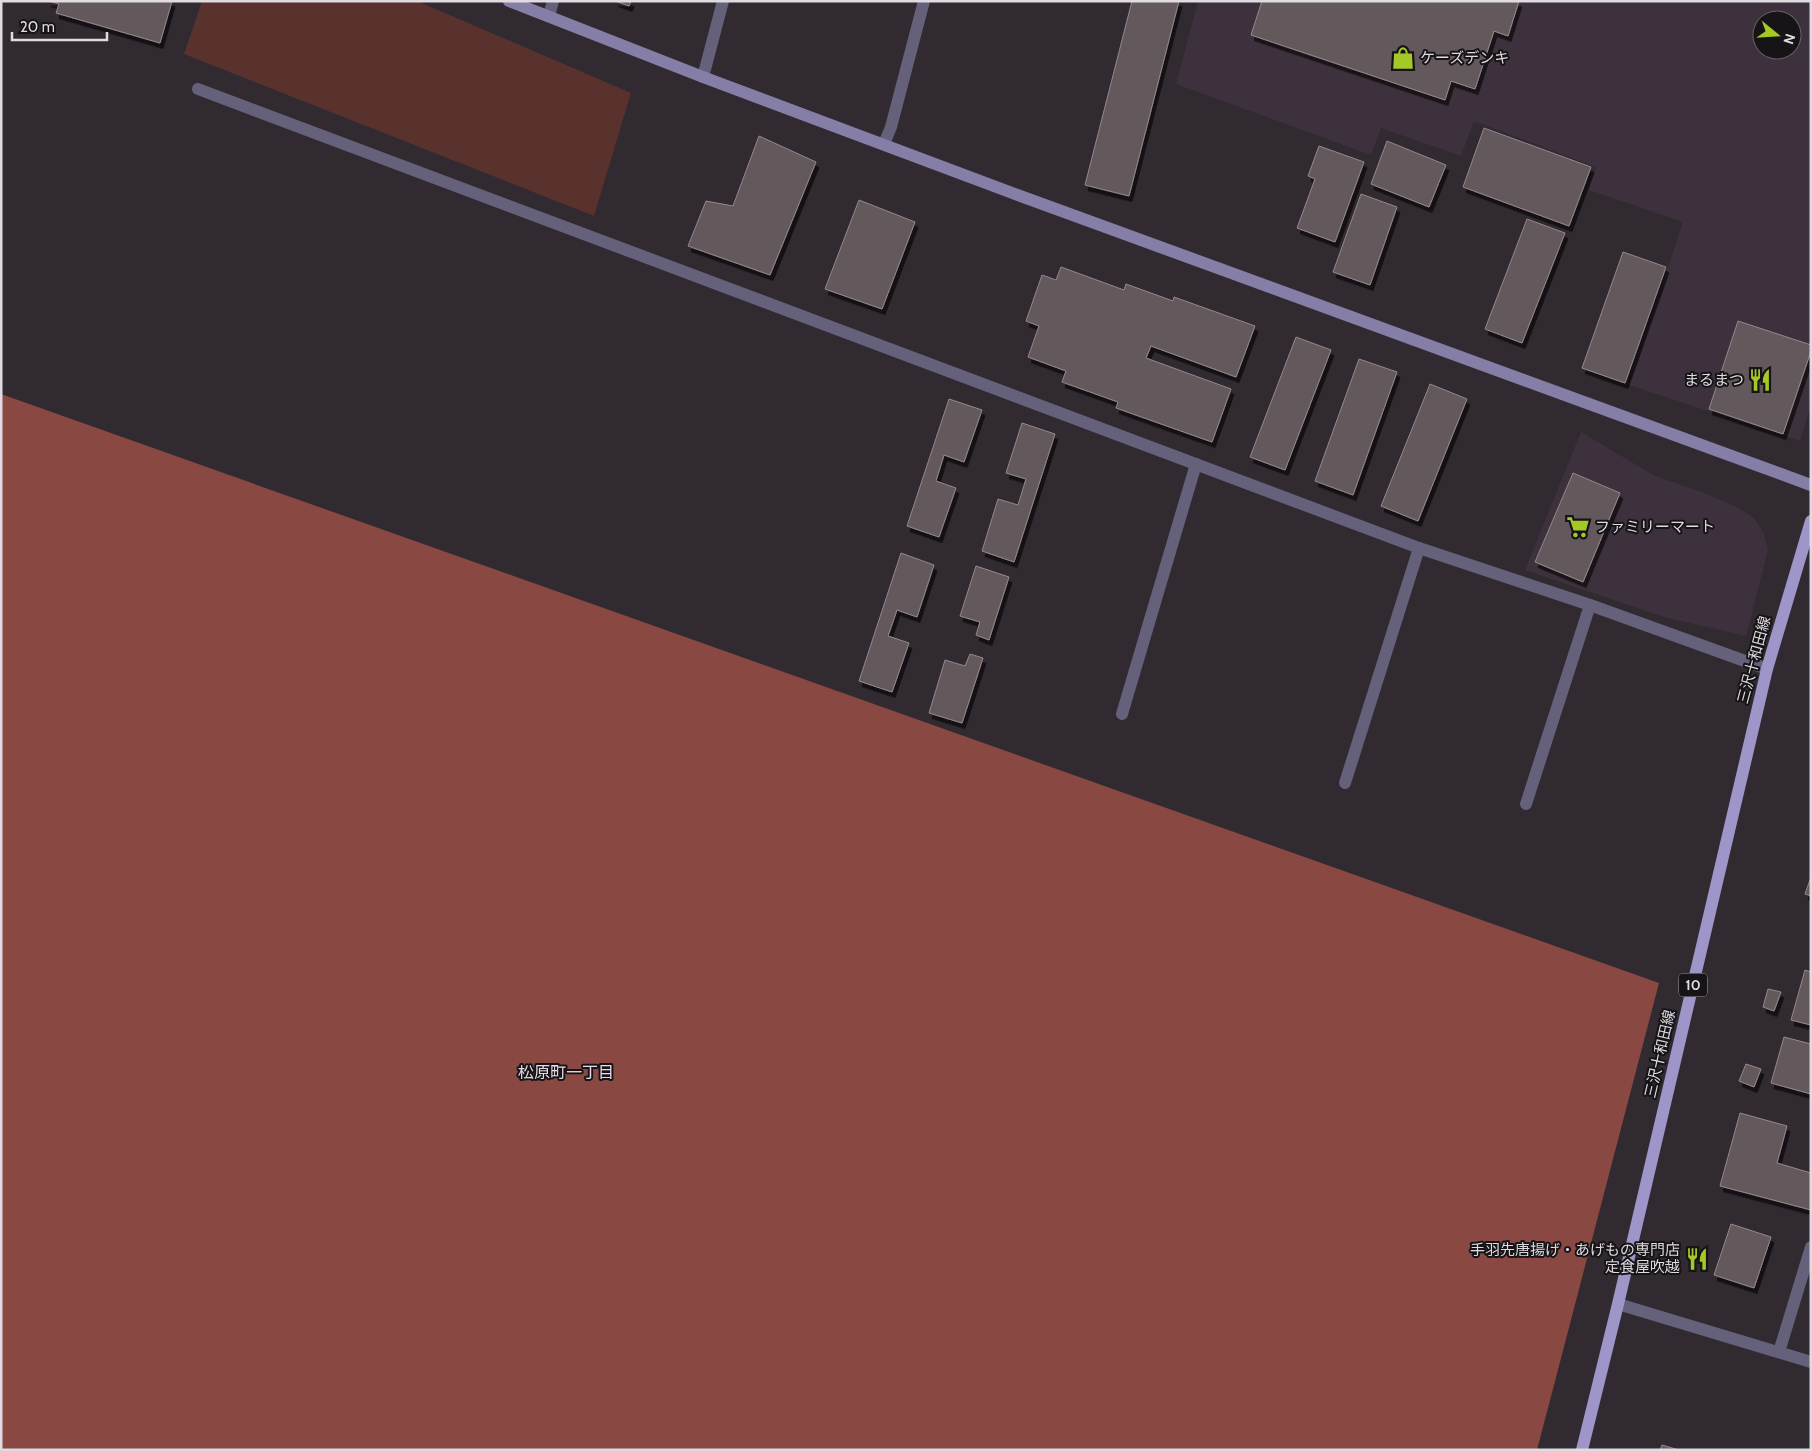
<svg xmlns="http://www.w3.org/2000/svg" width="1812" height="1451" font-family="Cabin,'Noto Sans JP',sans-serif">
  <defs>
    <filter id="shadow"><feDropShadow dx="3" dy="5.5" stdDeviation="0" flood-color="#0009"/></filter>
  </defs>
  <rect width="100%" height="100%" fill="#312a31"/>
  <!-- built -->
  <g fill="#3d313d" fill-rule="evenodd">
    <path d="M1198,1H1811V405L1800,441L1629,385L1683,222L1589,190L1596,167L1474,121L1461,156L1381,128L1371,155L1176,84ZM1762,20H1792V50H1762Z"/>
    <path d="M1581,432L1655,476L1702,492L1739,508L1754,518L1764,534L1768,550L1746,636L1664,617L1525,570Z"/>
  </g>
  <!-- green -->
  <path fill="#59312d" d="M202,1H417L631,93L594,216L184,54Z"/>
  <!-- forest -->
  <path fill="#894942" d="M1,394L1659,983L1537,1450H1Z"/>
  <!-- building -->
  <g fill="#64585c" stroke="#95888d" filter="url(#shadow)">
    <path d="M48,1H172L160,43L56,13L59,4Z"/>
    <path d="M615,1H631L629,6Z"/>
    <path d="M1132,1H1179L1129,196L1085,185Z"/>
    <path d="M1262,1H1519L1508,36L1494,31L1475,89L1451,81L1445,100L1251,35Z"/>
    <path d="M1484,128L1591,167L1569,226L1463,187Z"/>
    <path d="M759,136L816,162L770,275L688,246L706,201L733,206Z"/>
    <path d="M1387,141L1446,165L1429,207L1371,184Z"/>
    <path d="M1319,146L1364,162L1335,242L1297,228L1315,179L1308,176Z"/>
    <path d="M1361,194L1397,207L1370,285L1333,272Z"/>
    <path d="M859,200L915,222L882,309L825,289Z"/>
    <path d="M1527,219L1565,233L1522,343L1485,329Z"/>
    <path d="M1623,252L1666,267L1625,383L1582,368Z"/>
    <path d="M1061,267L1124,290L1126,284L1173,301L1174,297L1255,326L1236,377L1151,346L1146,358L1231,389L1212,442L1116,408L1118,402L1062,382L1066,371L1028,357L1039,326L1026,321L1042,275L1056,280Z"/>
    <path d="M1738,321L1811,345V351L1783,434L1709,409Z"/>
    <path d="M1296,337L1331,350L1285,470L1250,457Z"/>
    <path d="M1359,359L1397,372L1353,495L1315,481Z"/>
    <path d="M1430,384L1467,399L1418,521L1381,506Z"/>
    <path d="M949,399L982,410L964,462L944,455L936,481L956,488L939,537L907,526Z"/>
    <path d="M1022,423L1055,434L1014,562L982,551L998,499L1018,505L1026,479L1006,473Z"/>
    <path d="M1573,473L1620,493L1583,582L1535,562Z"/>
    <path d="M901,553L934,565L917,617L897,610L888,636L909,643L892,692L859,681Z"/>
    <path d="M976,566L1009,577L989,640L976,635L980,622L960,616Z"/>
    <path d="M970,654L983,658L962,723L929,713L945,660L965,666Z"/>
    <path d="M1811,877V896L1805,894Z"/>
    <path d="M1805,970L1811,972V1025L1791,1020Z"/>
    <path d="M1768,989L1781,992L1774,1011L1763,1007Z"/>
    <path d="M1784,1037L1811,1044V1094L1771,1083Z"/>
    <path d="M1746,1064L1761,1069L1754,1087L1739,1081Z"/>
    <path d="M1740,1113L1787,1126L1777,1163L1811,1173V1210L1720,1186Z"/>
    <path d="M1731,1224L1771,1237L1754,1288L1714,1275Z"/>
    <path d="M1662,1445L1679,1450H1660Z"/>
  </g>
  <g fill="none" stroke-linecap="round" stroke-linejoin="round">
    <!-- path -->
    <path stroke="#676167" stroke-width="3" stroke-dasharray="1 4" stroke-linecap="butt" d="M1602,1247L1609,1249"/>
    <!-- street -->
    <g stroke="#65617b" stroke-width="12">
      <path d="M549,16L553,1"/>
      <path d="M703,77L723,1"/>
      <path d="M198,89L1419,548L1590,605L1767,669"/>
      <path d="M884,144L891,127L924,1"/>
      <path d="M1122,714L1196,464"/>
      <path d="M1345,783L1419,548"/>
      <path d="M1526,804L1590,605"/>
      <path d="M1618,1304L1811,1362"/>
      <path d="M1779,1352L1811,1247"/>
    </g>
    <!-- secondary -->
    <path stroke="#857ea6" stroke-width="12" d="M509,1L703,77L1007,191L1811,485"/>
    <!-- primary -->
    <path stroke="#9e95c8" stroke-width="12" d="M1582,1450L1618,1304L1767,669L1811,521"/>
  </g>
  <!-- icons -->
  <defs>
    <symbol id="shop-bare" viewBox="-9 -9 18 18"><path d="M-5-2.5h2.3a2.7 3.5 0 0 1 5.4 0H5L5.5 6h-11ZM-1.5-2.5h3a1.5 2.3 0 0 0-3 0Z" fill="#a4c825" stroke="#171417" stroke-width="2.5" paint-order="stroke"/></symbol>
    <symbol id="restaurant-bare" viewBox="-9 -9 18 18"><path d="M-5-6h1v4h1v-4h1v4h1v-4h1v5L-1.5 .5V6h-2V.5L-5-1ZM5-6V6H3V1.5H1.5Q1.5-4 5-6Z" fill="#a4c825" stroke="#171417" stroke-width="2.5" paint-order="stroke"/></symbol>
    <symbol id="supermarket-bare" viewBox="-9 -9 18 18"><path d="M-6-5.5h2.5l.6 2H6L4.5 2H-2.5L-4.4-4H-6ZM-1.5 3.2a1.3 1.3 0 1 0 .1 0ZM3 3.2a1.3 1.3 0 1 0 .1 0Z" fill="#a4c825" stroke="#171417" stroke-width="2.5" paint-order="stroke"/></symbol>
  </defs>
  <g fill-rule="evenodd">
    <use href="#shop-bare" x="1387" y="42" width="32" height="32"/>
    <use href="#restaurant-bare" x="1744" y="364" width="32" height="32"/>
    <use href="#supermarket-bare" x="1562" y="511" width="32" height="32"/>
    <use href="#restaurant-bare" x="1681" y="1243" width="32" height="32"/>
  </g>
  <g text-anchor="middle" stroke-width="4" stroke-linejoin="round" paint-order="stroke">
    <!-- shield labels -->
    <rect fill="#171417" stroke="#a39fa4" stroke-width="1" x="1679" y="973.5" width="28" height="23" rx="4"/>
    <g font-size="14" font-weight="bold" fill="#dfdbe0">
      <text x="1693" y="990">10</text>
    </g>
    <!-- poi labels -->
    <g font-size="15" fill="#dfdbe0" stroke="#171417" text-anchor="start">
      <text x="1420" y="63">ケーズデンキ</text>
      <text x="1744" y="385" text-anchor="end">まるまつ</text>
      <text x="1595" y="532">ファミリーマート</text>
      <text x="1680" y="1255" text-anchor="end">手羽先唐揚げ・あげもの専門店<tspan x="1680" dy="17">定食屋吹越</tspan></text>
    </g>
    <!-- street labels -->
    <g font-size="15" fill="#dfdbe0" stroke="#171417">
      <text transform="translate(1754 660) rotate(-75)" y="5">三沢十和田線</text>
      <text transform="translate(1660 1054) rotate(-77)" y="5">三沢十和田線</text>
    </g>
    <!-- neighbourhood labels -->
    <g font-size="16" fill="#e4dbe5" stroke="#171417">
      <text x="566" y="1078">松原町一丁目</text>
    </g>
  </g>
  <!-- border -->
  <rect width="1812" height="1451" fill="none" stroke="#dfdbe0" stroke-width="5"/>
  <!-- north arrow -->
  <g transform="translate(1777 35) rotate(108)"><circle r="24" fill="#171417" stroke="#676467"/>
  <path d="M0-4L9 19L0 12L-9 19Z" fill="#a4c825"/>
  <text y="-8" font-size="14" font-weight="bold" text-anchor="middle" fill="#dfdbe0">N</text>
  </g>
  <!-- scale -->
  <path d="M12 32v8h95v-8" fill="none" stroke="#dfdbe0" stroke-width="2.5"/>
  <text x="20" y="32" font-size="15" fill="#dfdbe0" stroke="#171417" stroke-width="4" paint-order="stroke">20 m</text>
</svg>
